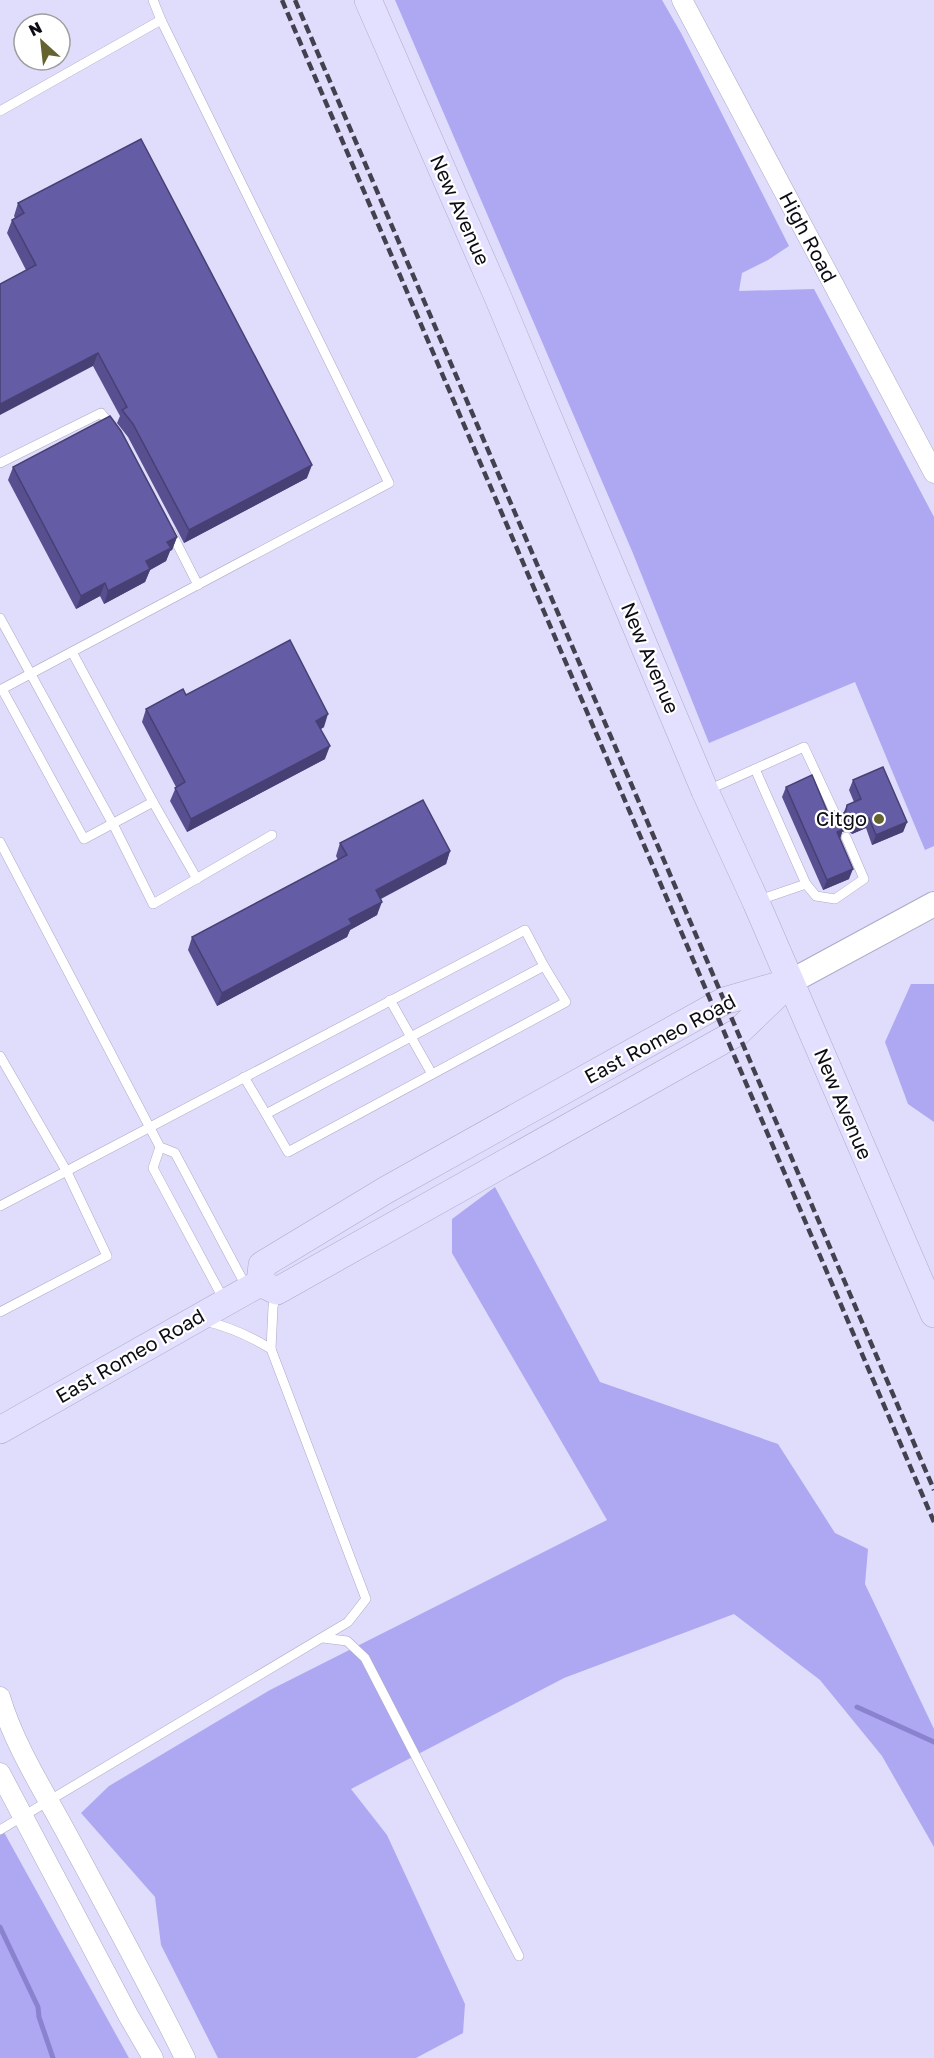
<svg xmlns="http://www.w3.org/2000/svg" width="934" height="2058" font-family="'Golos Text',sans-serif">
  <rect width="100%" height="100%" fill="#dfddfb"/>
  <!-- green -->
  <g fill="#aea8f2">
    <path d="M395,0H662L681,33L789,246L768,260L742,273L739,291L814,289L934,517V846L925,850L855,682L709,743L632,551Z"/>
    <path d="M911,984H934V1122L908,1104L885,1042Z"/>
    <path d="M495,1187L600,1382L778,1444L835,1533L868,1549L865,1584L934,1729V1847L882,1756L820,1680L734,1614L564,1678L351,1789L387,1835L465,2004L463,2033L416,2058H218L161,1945L155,1897L81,1813L109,1786L270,1690L607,1520L452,1253V1219Z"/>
    <path d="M0,1825L129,2058H0Z"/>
  </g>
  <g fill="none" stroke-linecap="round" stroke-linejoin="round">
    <!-- stream -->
    <g stroke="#8a82cf" stroke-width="5">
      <path d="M857,1707L934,1742"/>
      <path d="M0,1927L38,2007L39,2017L53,2058"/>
    </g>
    <defs>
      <g id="service">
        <path d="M0,111L161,20L153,0"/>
        <path d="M0,463L101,413L113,428"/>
        <path d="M171,532L198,585"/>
        <path d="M0,618L113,824L153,904L272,835"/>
        <path d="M72,652L153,802L197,879"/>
        <path d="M2,689L84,839L153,802"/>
        <path d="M0,690L389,483L161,20"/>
        <path d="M755,769L806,884"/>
        <path d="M708,790L804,747L837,818"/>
        <path d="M0,842L160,1147L175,1153L247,1288"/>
        <path d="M759,900L806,884L816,896L835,899L864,879L846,837"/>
        <path d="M390,1000L432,1074"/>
        <path d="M0,1056L67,1172L107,1256L0,1312"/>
        <path d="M244,1077L266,1114L544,966"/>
        <path d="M160,1147L153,1168L224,1300"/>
        <path d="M0,1206L525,930L544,966L566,1002L288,1152L266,1114"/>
        <path d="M205,1321C230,1327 250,1336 271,1349"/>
        <path d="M323,1638L347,1641L365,1658L519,1956"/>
        <path d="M0,1830L348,1622L366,1599L271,1349L273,1307L276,1292"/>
      </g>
      <g id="minor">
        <path d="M682,0L934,473"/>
        <path d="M0,1697C15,1747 44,1791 68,1836C108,1910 148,1983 185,2058"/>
        <path d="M0,1773L128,2015L153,2058"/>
      </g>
      <path id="tertiary" d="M790,982L934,904"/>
      <g id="secondary">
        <path d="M368,0L497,295L705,791L756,902L934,1314"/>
        <path d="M260,1283L277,1291L727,1038L738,1032L790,982"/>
        <path d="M260,1283L262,1265L386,1190L724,1001L786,983"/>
        <path d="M0,1430L260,1283"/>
      </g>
    </defs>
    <!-- service casing -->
    <use href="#service" stroke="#abaac6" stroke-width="10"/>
    <!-- minor casing -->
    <use href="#minor" stroke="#abaac6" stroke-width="21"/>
    <!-- tertiary casing -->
    <use href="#tertiary" stroke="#abaac6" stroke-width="26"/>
    <!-- secondary casing -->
    <use href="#secondary" stroke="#abaac6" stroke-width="28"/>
    <!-- service -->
    <use href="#service" stroke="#fff" stroke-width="9"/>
    <!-- minor -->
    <use href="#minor" stroke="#fff" stroke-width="20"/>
    <!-- tertiary -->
    <use href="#tertiary" stroke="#fff" stroke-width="24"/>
    <!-- secondary -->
    <use href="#secondary" stroke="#e3e0ff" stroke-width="27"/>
    <!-- rail -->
    <g stroke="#434150" stroke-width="4.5" stroke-dasharray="9 4.5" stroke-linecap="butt">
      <path d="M282,0L934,1522"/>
      <path d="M295,0L934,1490"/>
    </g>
  </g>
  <!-- wall -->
  <g fill="#574f8f">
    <path d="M18,203L307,478L184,543L128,437L117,423L120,416L93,366L26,270L7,233L12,220L15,218L14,216Z"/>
    <path d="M13,467L177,537L172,550L170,551L166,561L150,570L145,582L104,604L100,596L76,609L8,480Z"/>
    <path d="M186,695L324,727L321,729L325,759L187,832L170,801L176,787L142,722L146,709Z"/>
    <path d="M853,780L907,822L903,832L872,845L866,828L852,834L847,830L842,832L840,839L849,879L823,890L782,797L786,787L828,813L843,814L847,805L854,802L849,790Z"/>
    <path d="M340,843L450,851L446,864L381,899L377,915L350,930L347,937L217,1006L188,950L192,937L338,860L336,856Z"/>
  </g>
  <!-- shaded-wall -->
  <g fill="#474074">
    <path d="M98,353L93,366L0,415V404Z"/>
    <path d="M312,465L307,478L184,543L189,530Z"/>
    <path d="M177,537L172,550L170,551L166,561L150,570L145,582L104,604L108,591L146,561L167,542Z"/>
    <path d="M105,583L100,596L76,609L81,596Z"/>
    <path d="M328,714L324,727L312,734L316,721Z"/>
    <path d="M330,746L325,759L187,832L191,819Z"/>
    <path d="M869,818L866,828L852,834L856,824Z"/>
    <path d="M851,820L847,830L842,832L840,839L837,832L845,823Z"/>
    <path d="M907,822L903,832L872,845L876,835Z"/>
    <path d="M450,851L446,864L372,903L376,890Z"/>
    <path d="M853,869L849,879L823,890L827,880Z"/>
    <path d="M382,902L377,915L350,930L347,937L217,1006L222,993L349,919Z"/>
  </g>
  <!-- building -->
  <g fill="#655ca6" stroke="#474074" stroke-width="1.5">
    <path d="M141,139L312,465L189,530L133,424L122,410L127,407L98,353L0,404V284L36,265L12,220L24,213L18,203Z"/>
    <path d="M110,416L121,431L177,537L167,542L171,548L146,561L150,569L108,591L105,583L81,596L13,467Z"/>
    <path d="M290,640L328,714L316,721L330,746L191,819L175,788L185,782L146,709L183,689L186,695Z"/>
    <path d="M883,767L907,822L876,835L869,818L856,824L851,820L845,823L843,829L837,832L853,869L827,880L786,787L812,775L828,813L834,811L837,814H843L846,811L847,805L861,799L853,780Z"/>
    <path d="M423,800L450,851L376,890L382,902L349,919L352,924L222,993L192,937L347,855L340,843Z"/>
  </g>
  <!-- markers -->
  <circle fill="#656330" stroke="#fff" stroke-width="2" cx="879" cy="819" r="6"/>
  <g text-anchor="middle" stroke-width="4.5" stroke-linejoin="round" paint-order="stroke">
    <!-- street labels -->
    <g font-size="20" fill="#0d0c15" stroke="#fff">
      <text transform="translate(460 210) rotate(66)" y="7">New Avenue</text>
      <text transform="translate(808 237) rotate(62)" y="7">High Road</text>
      <text transform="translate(650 658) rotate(67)" y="7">New Avenue</text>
      <text transform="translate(660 1039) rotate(-28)" y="7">East Romeo Road</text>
      <text transform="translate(843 1104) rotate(67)" y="7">New Avenue</text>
      <text transform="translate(130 1356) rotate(-30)" y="7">East Romeo Road</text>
    </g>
    <!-- poi labels -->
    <g font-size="20" fill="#0d0c15" stroke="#fff" text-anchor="end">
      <text x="867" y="826">Citgo</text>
    </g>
  </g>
  <!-- north arrow -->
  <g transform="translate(42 42) rotate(333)"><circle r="28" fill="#ffffff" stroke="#9e9ea1" stroke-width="1.5"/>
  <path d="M0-4.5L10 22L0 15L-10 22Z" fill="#656330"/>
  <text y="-9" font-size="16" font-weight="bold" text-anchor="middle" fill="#0d0c15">N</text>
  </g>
</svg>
